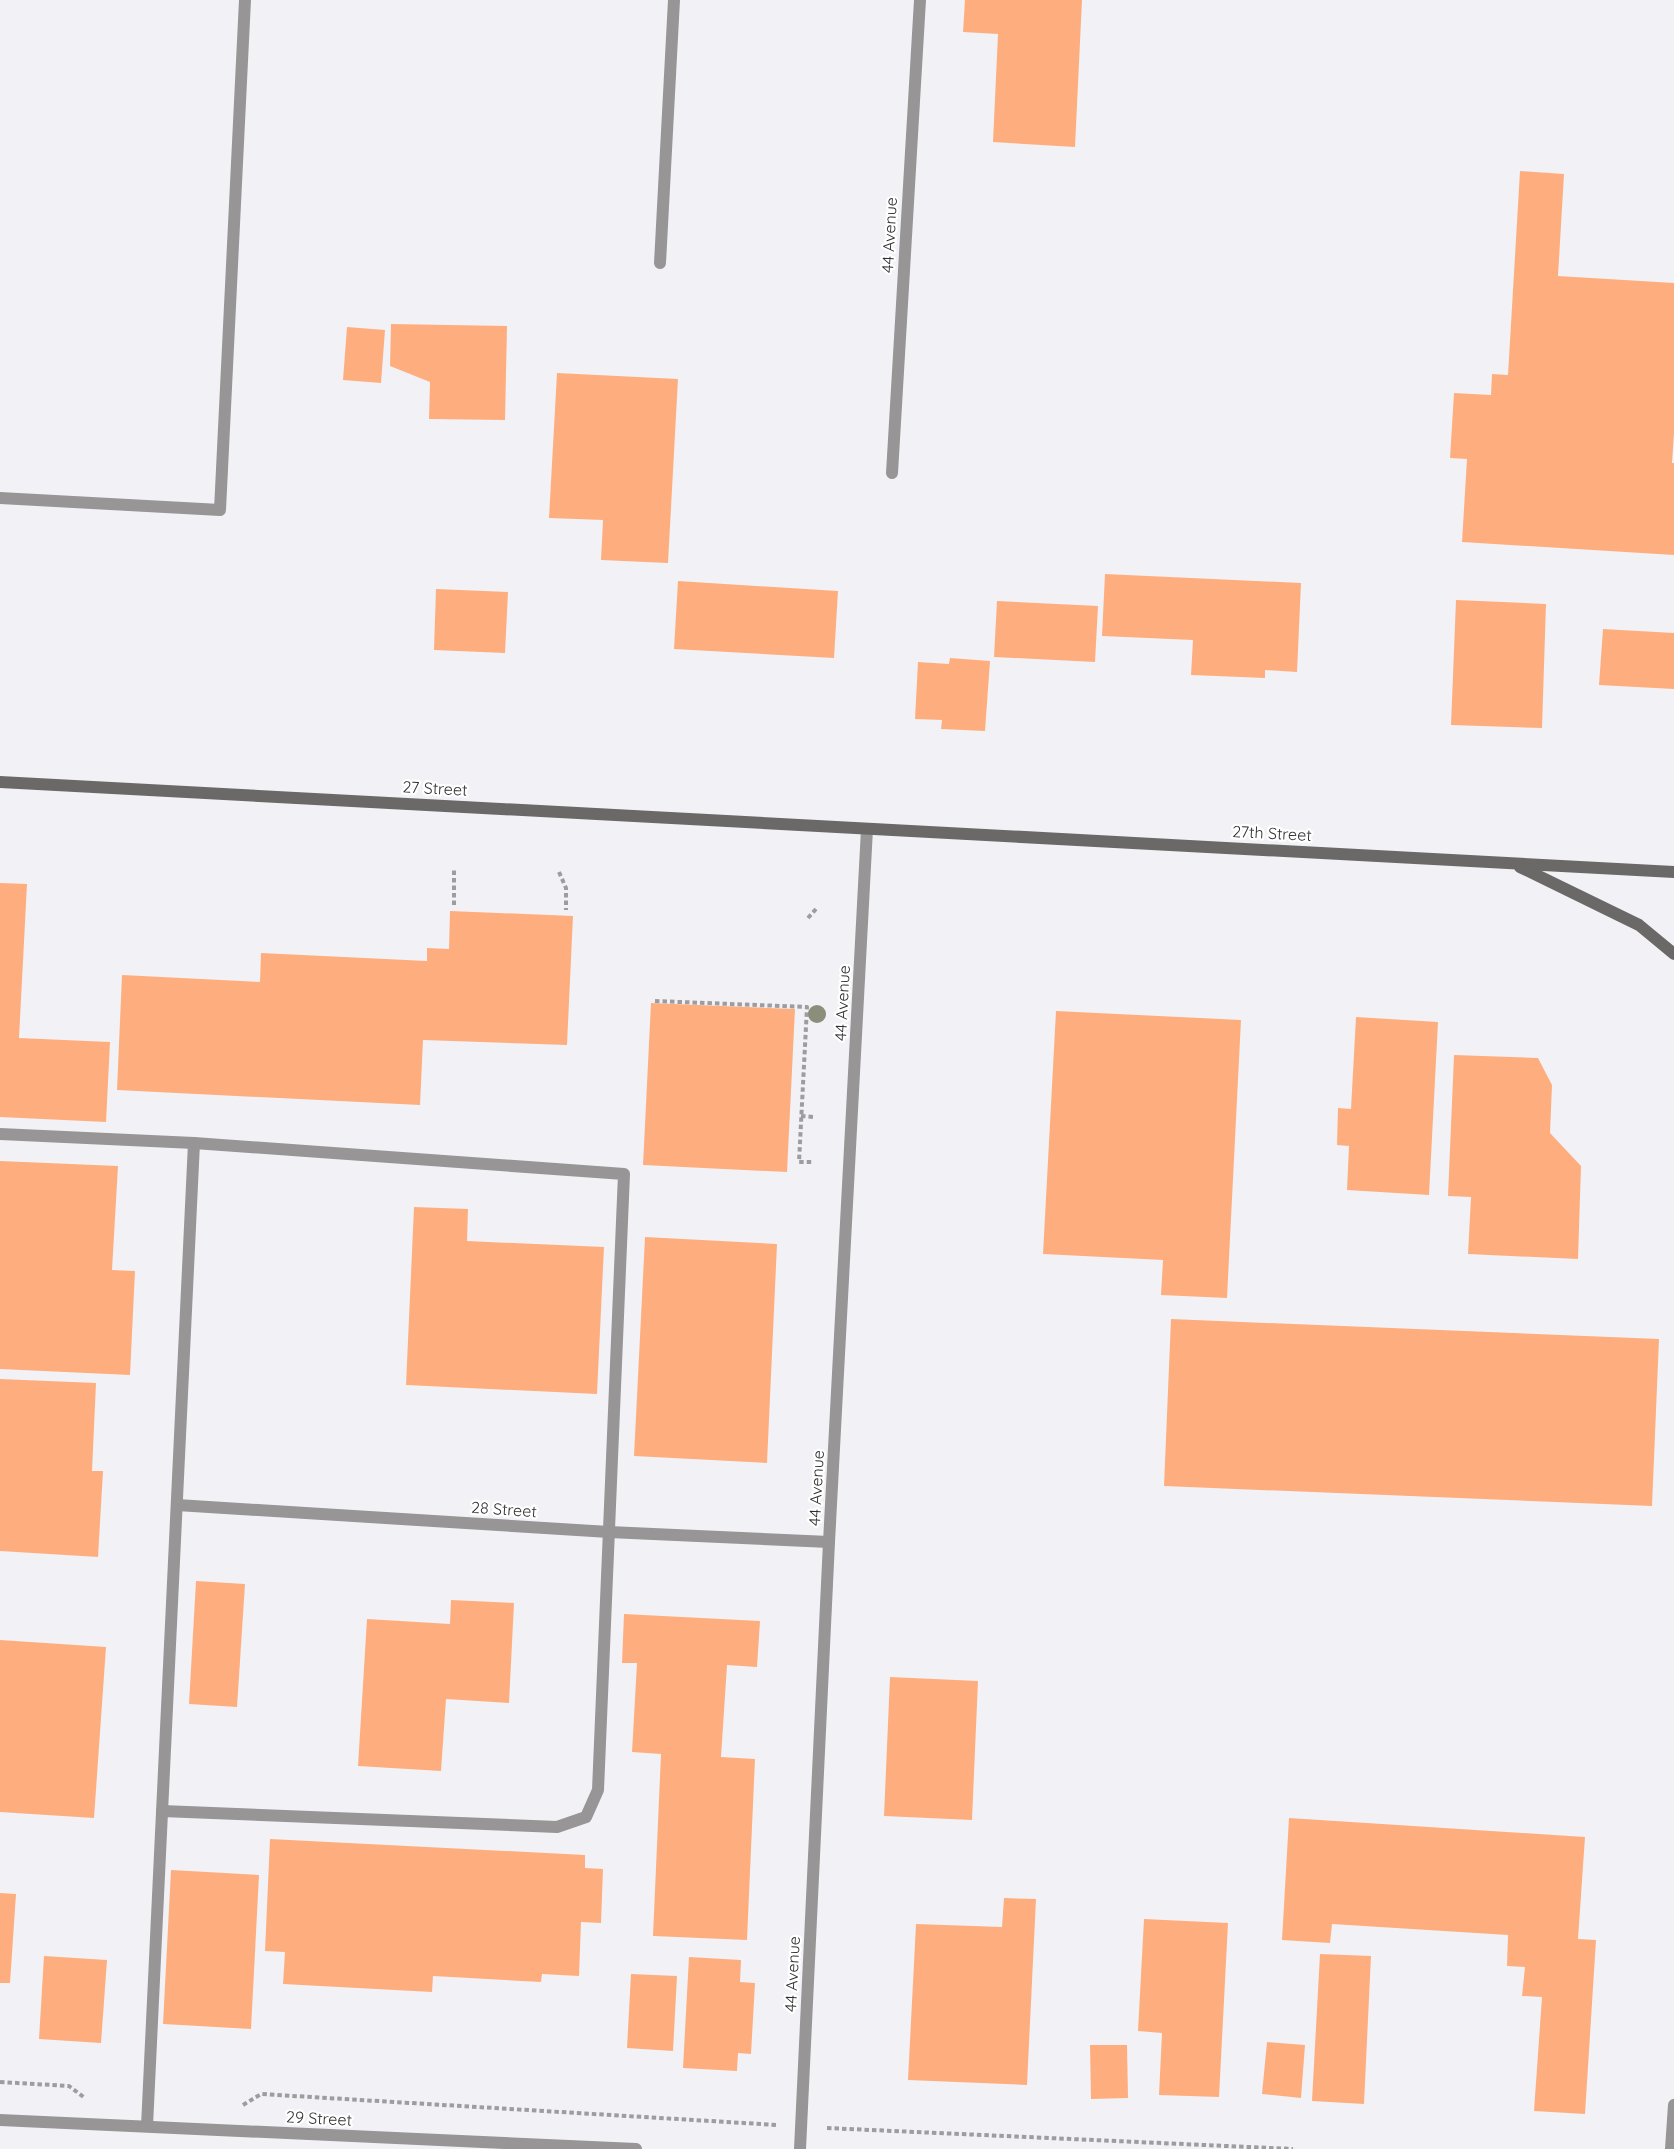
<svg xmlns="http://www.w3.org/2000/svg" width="1674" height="2149" font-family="Quicksand,sans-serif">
  <rect width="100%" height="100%" fill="#f2f2f6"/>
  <!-- building -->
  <g fill="#feae7e">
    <path d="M965,0H1082L1075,147L993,142L998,34L963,32Z"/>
    <path d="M1520,171L1564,174L1558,276L1674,283V433L1672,463H1674V555L1462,542L1467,459L1450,458L1454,393L1491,395L1492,374L1508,375Z"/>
    <path d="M391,324L507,326L505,420L429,419L430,382L390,366Z"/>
    <path d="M347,327L385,330L381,383L343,380Z"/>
    <path d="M557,373L678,379L668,563L601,560L603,520L549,518Z"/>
    <path d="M1105,574L1301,583L1297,672L1265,670V678L1191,675L1193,640L1102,636Z"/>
    <path d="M678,581L838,591L834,658L674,649Z"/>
    <path d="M436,589L508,592L505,653L434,650Z"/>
    <path d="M1456,600L1546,604L1542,728L1451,725Z"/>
    <path d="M997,601L1098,606L1095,662L994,657Z"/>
    <path d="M1603,629L1674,633V689L1599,685Z"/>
    <path d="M950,658L990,661L985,731L941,729L942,720L915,719L918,662L949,664Z"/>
    <path d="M0,883L27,884L19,1038L110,1042L106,1122L0,1117Z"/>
    <path d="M450,911L573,916L567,1045L423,1040L420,1105L117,1090L122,975L260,982L261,953L427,961V948L449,949Z"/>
    <path d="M651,1003L795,1009L787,1172L643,1165Z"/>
    <path d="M1056,1011L1241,1020L1227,1298L1161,1295L1163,1260L1043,1254Z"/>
    <path d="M1356,1017L1438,1022L1429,1195L1347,1190L1349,1146L1337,1145L1338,1108L1351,1109Z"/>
    <path d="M1454,1055L1538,1058L1552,1085L1550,1133L1581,1166L1578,1259L1468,1254L1471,1197L1448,1196Z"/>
    <path d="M0,1161L118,1166L112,1270L135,1271L130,1375L0,1369Z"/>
    <path d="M414,1207L468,1209L467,1241L604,1247L597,1394L406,1385Z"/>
    <path d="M645,1237L777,1244L767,1463L634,1456Z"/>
    <path d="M1171,1319L1659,1339L1652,1506L1164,1486Z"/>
    <path d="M0,1379L96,1383L92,1471H103L98,1557L0,1551Z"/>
    <path d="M196,1581L245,1584L237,1707L189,1704Z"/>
    <path d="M451,1600L514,1603L509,1703L446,1699L441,1771L358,1766L367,1619L450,1624Z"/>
    <path d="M624,1614L760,1621L757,1667L727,1665L721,1757L755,1759L747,1940L653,1936L661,1754L632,1752L637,1663H622Z"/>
    <path d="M0,1640L106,1647L94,1818L0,1812Z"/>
    <path d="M890,1677L978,1681L972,1820L884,1816Z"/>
    <path d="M1289,1818L1585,1837L1578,1939L1596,1940L1585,2114L1534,2111L1542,1997L1522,1996L1525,1967L1507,1966L1508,1935L1332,1924L1330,1943L1282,1940Z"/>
    <path d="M270,1839L585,1855V1868L603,1869L601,1923L581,1922L579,1976L542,1974L541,1982L433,1976L432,1992L283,1984L285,1952L265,1951Z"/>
    <path d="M171,1870L259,1875L251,2029L163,2024Z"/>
    <path d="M0,1893L16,1894L10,1983H0Z"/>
    <path d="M1004,1898L1036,1899L1027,2085L908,2080L916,1924L1002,1927Z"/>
    <path d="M1144,1919L1228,1923L1219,2097L1159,2095L1162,2033L1138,2031Z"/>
    <path d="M1320,1954L1371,1956L1364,2104L1312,2101Z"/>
    <path d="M44,1956L107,1960L101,2043L39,2039Z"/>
    <path d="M689,1957L741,1960L740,1982L755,1983L751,2054L738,2053L737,2071L683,2068Z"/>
    <path d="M631,1974L677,1976L673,2051L627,2048Z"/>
    <path d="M1267,2042L1305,2045L1301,2098L1262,2094Z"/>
    <path d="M1090,2045H1127L1128,2098L1091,2099Z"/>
  </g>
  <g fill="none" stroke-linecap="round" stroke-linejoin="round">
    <!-- path -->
    <g stroke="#9d9da0" stroke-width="4" stroke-dasharray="4.5 3" stroke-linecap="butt">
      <path d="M559,872L566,888V910"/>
      <path d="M454,905V868"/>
      <path d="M808,918L816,909"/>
      <path d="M655,1001L807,1007L799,1162H813"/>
      <path d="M801,1116L814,1117"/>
      <path d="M0,2082L69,2086L85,2098"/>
      <path d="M243,2105L261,2094L777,2125"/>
      <path d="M827,2128L1293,2149"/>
    </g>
    <!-- service -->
    <g stroke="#979595" stroke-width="12">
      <path d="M660,263L674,0"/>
      <path d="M0,498L220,510L245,0"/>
      <path d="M0,1134L194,1143L624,1174L598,1790L586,1817L557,1827L162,1811"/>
      <path d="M147,2126L194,1143"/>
    </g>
    <!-- minor -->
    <g stroke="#979595" stroke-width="12">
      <path d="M892,473L920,0"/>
      <path d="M177,1505L609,1532L829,1542"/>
      <path d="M0,2120L636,2149"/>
      <path d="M800,2149L829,1542L867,829"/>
    </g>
    <!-- tertiary -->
    <path stroke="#979595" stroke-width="12" d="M1671,2149L1674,2105"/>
    <!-- secondary -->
    <g stroke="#6b6968" stroke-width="12">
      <path d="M0,782L1674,872"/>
      <path d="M1520,867L1639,925L1674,954"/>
    </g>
  </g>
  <!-- trees -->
  <circle fill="#8c8e7c" cx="817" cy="1014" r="9"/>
  <g text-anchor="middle" stroke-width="4.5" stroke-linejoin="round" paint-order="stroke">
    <!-- street labels -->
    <g font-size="16" fill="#2f2f31" stroke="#fff">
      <text transform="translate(889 235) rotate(-87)" y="6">44 Avenue</text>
      <text transform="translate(435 788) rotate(3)" y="6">27 Street</text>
      <text transform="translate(1272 833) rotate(3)" y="6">27th Street</text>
      <text transform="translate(842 1003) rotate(-87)" y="6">44 Avenue</text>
      <text transform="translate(816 1488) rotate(-87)" y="6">44 Avenue</text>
      <text transform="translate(504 1509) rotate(4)" y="6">28 Street</text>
      <text transform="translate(792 1974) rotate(-87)" y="6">44 Avenue</text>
      <text transform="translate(319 2118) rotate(3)" y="6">29 Street</text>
    </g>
  </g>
</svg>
